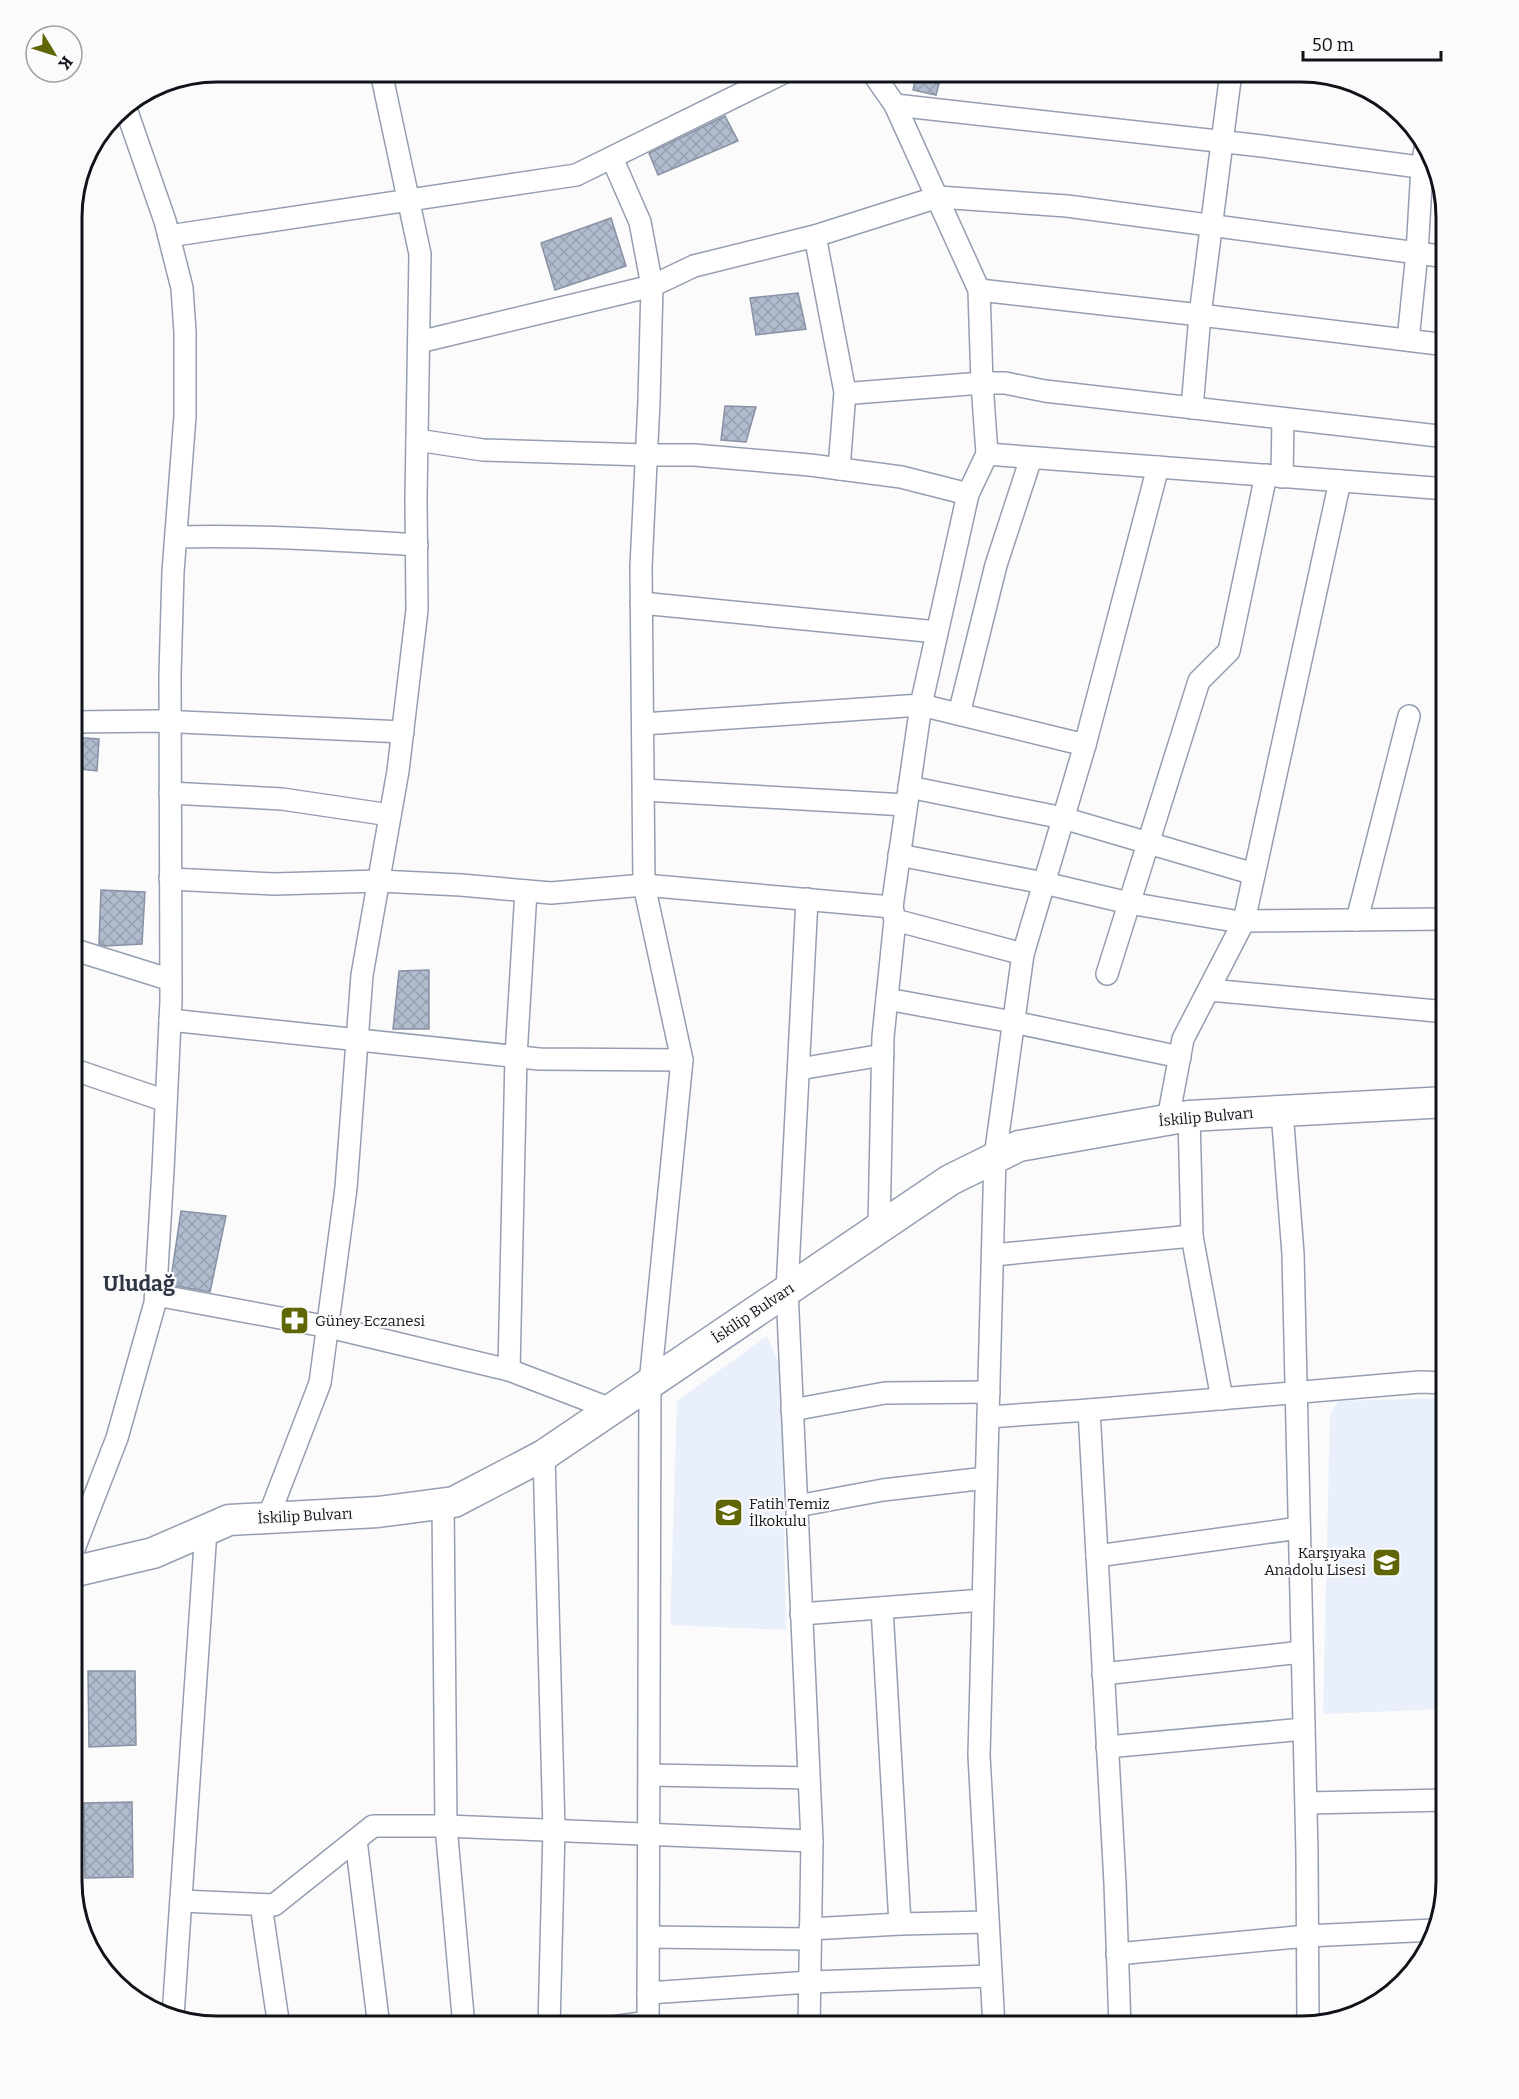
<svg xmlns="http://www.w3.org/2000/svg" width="1519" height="2099" font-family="Bitter,serif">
  <defs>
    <pattern id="building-cross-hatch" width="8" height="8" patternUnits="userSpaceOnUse" patternTransform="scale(1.5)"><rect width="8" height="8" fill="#b1bbce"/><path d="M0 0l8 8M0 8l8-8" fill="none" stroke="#97a0b0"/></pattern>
  </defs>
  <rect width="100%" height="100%" fill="#fbfbfb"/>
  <!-- built -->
  <g fill="#eaf0fb">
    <path d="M767,1336L781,1369L786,1630L670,1625L677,1401Z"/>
    <path d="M1443,1398L1447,1402V1709L1323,1714L1330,1415L1338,1401Z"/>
  </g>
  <!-- building -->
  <g fill="url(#building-cross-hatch)" stroke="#8892a4" stroke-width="1.5">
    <path d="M917,72H942L936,95L913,90Z"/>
    <path d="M725,116L738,141L658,175L649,153Z"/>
    <path d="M611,218L626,266L555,290L541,243Z"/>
    <path d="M798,293L806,329L756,335L750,298Z"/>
    <path d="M725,406L756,407L746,442L721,440Z"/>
    <path d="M72,737L99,739L97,771L72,768Z"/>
    <path d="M101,890L145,892L142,944L105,946L99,944Z"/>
    <path d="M429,970V1029H393L399,971Z"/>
    <path d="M181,1211L226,1216L210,1292L170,1285Z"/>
    <path d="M88,1671H135L136,1745L89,1747Z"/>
    <path d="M132,1802L133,1877L85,1878L84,1803Z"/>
  </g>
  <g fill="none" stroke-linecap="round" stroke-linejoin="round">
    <defs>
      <g id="street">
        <path d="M872,72L895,105L979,290L982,383L987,454"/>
        <path d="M895,105L1262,146L1434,169"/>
        <path d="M169,236L576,175L785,72"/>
        <path d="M815,236L845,392L839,469"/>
        <path d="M979,290L1200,315L1447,345"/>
        <path d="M1408,340L1417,253L1422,167L1426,143"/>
        <path d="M419,342L652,286L694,266L815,236L938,197L1067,206L1447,257"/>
        <path d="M845,392L854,393L982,383H1005L1045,391L1447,437"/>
        <path d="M1192,408L1200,315L1231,72"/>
        <path d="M417,440L483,450L646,455H694L810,465L901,477L968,494L987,454L1447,489"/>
        <path d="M1282,477L1283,419"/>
        <path d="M176,537C256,535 336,540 417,545"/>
        <path d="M641,603L937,632"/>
        <path d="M959,714L996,565L1031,458"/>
        <path d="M72,722L159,721L403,732"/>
        <path d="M643,724L921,705L968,494"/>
        <path d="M909,787L1063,818L1254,874"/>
        <path d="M644,790L906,805"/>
        <path d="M170,793L282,799L390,815"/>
        <path d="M899,855L1044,883L1129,903L1234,921L1447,919"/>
        <path d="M170,879L274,884L379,881L461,885L551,893L644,885L892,907L921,705L1085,745L1158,467"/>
        <path d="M807,899L787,1290L812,1841L809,2027"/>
        <path d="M895,920L1023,954"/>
        <path d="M1357,920L1409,716"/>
        <path d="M72,949L171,980"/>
        <path d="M1107,974L1199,681L1229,651L1266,475"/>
        <path d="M1209,990L1447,1012"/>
        <path d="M887,999L1013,1022L1180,1057"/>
        <path d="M170,1020L539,1059L682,1060L644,885L641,567L649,401L652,286L640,222L612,158"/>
        <path d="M72,1069L166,1101"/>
        <path d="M799,1069L883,1055"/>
        <path d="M1282,1111L1293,1254L1307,1854L1308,2025"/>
        <path d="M1189,1116L1192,1236L1222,1399"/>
        <path d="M1168,1119L1183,1039L1244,921L1340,481"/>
        <path d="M879,1227L883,1037L895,920L892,907"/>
        <path d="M993,1255L1192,1236"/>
        <path d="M156,1295L329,1327L509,1370L611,1409"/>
        <path d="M509,1370L516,1056L526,891"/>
        <path d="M792,1410L885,1393L989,1392"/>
        <path d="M1089,1410L1115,1883L1120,2027"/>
        <path d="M988,1417L1089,1410L1420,1382L1447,1383"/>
        <path d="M544,1455L554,1830L549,2027"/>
        <path d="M443,1503L446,1826L464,2027"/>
        <path d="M797,1506L883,1490L986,1478"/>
        <path d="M268,1518L320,1383L346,1188L362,975L398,771L417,610L416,498L420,254L381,72"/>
        <path d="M72,1554L117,1438L155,1303L163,1170L171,1001L170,675L173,572L185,416V332L182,288L165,221L125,106"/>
        <path d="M1097,1556L1299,1528"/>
        <path d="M882,1608L900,1924"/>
        <path d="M801,1614L983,1600"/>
        <path d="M1103,1674L1302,1652"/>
        <path d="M1107,1747L1304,1729"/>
        <path d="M650,1775L809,1778"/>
        <path d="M1306,1803L1447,1800"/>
        <path d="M356,1840L379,2027"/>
        <path d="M181,1901L274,1905L373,1826H446L812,1841"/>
        <path d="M261,1905L279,2027"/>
        <path d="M810,1929L900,1924L988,1922"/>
        <path d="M649,1937L810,1939"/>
        <path d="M1117,1954L1307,1936L1434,1930"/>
        <path d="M648,1993L810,1982L991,1976"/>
        <path d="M173,2016L206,1530"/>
        <path d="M612,2027L648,2022"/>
        <path d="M648,2027L650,1383L682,1060"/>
        <path d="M994,2027L979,1755L995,1157L1023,954L1085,745"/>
      </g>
      <path id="secondary" d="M72,1572L153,1553L229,1520L378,1512L454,1502L544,1455L950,1180L1019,1146L1189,1116L1447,1102"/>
    </defs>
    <!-- street casing -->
    <use href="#street" stroke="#959eb1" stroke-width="24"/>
    <!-- secondary casing -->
    <use href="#secondary" stroke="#959eb1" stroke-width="33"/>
    <!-- street -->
    <use href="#street" stroke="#fff" stroke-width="21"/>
    <!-- secondary -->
    <use href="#secondary" stroke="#fff" stroke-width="30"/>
  </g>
  <!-- icons -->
  <defs>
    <symbol id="pharmacy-square" viewBox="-11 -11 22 22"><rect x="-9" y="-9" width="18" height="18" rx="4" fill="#606605" stroke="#fbfbfb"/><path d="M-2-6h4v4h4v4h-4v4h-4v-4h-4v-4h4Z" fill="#fff"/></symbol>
    <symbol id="school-square" viewBox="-11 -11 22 22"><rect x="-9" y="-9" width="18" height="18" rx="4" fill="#606605" stroke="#fbfbfb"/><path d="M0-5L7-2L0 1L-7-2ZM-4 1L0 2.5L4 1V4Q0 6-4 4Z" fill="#fff"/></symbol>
  </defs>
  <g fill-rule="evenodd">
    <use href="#pharmacy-square" x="278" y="1304" width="33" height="33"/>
    <use href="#school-square" x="712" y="1496" width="33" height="33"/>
    <use href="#school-square" x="1370" y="1546" width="33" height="33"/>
  </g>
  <g text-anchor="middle" stroke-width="4.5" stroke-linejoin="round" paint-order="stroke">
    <!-- street labels -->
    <g font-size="15" fill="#10141a" stroke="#fbfbfb">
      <text transform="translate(1206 1117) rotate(-5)" y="5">İskilip Bulvarı</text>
      <text transform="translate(753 1313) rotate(-34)" y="5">İskilip Bulvarı</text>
      <text transform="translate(305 1516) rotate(-3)" y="5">İskilip Bulvarı</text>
    </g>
    <!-- poi labels -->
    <g font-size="15" fill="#10141a" stroke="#fbfbfb" text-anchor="start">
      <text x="315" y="1326">Güney Eczanesi</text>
      <text x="749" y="1509">Fatih Temiz<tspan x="749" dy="17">İlkokulu</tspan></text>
      <text x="1366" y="1558" text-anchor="end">Karşıyaka<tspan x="1366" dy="17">Anadolu Lisesi</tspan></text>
    </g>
    <!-- district labels -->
    <g font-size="21" font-weight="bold" fill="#2e3645" stroke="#fbfbfb">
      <text x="139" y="1291">Uludağ</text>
    </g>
  </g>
  <!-- crop -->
  <path d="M0 0H1519V2099H0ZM217 82H1301A135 135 0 0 1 1436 217V1881A135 135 0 0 1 1301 2016H217A135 135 0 0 1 82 1881V217A135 135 0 0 1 217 82Z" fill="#fbfbfb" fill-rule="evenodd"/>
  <path fill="none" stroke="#10141a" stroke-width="3" d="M217 82H1301A135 135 0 0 1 1436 217V1881A135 135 0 0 1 1301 2016H217A135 135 0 0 1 82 1881V217A135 135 0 0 1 217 82Z"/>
  <!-- north arrow -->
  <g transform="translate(54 54) rotate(128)"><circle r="28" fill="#fbfbfb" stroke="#9d9fa1" stroke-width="1.5"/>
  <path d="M0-4.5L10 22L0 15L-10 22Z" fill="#606605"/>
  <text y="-9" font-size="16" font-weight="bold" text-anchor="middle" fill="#10141a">K</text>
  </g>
  <!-- scale -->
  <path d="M1303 51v9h138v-9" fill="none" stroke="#10141a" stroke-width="3"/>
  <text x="1312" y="51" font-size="18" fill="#10141a" stroke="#fbfbfb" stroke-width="4.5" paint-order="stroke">50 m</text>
</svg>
